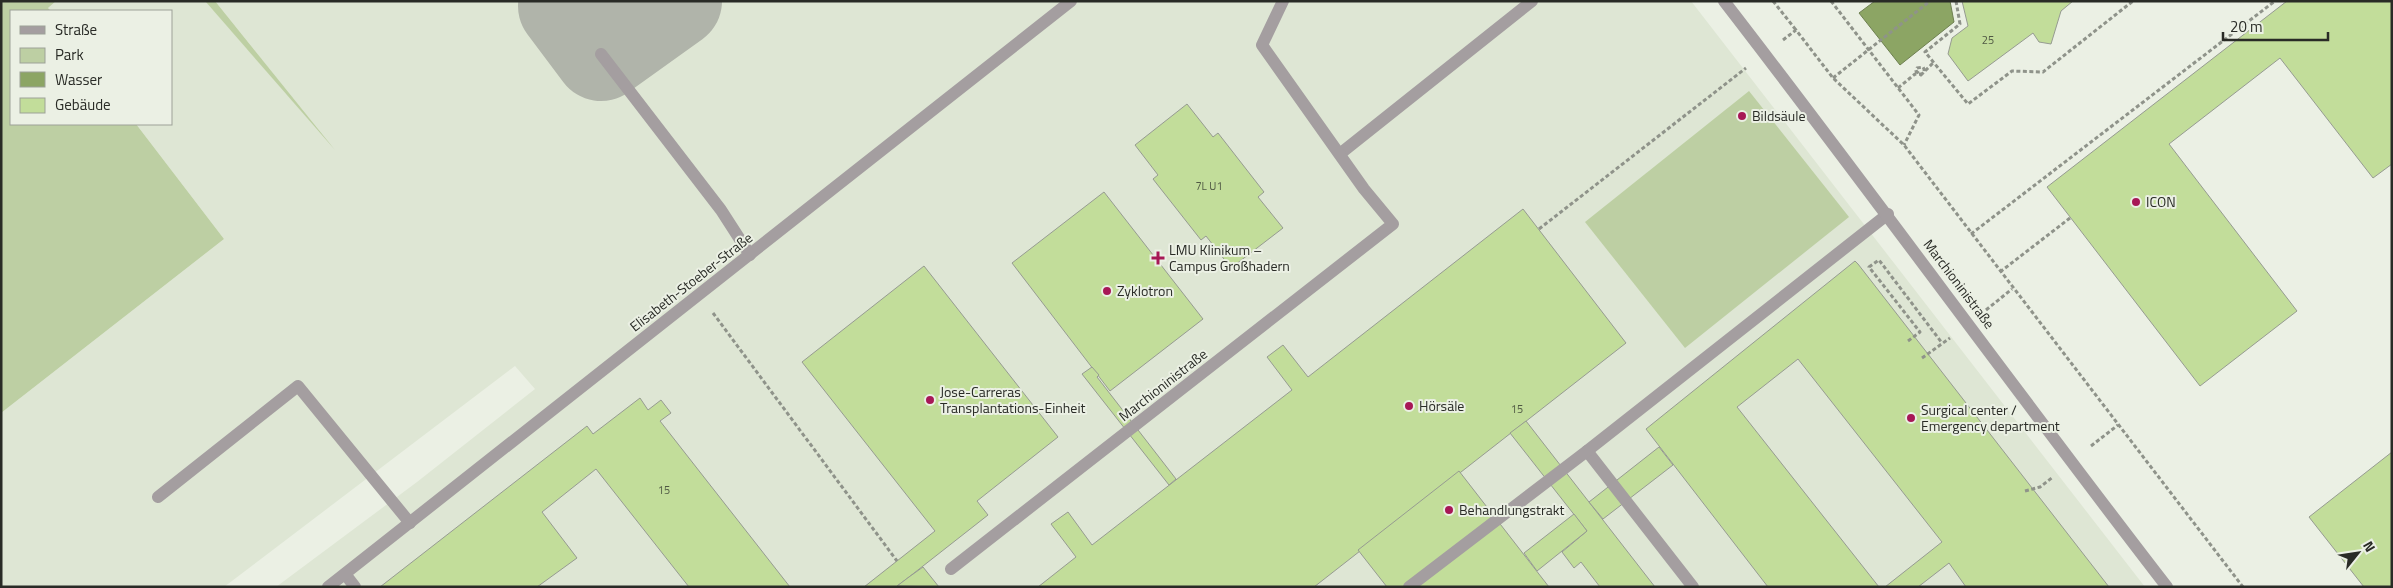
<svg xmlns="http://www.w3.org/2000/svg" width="2393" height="588" font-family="'Titillium Web',sans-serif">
  <rect width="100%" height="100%" fill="#ebf0e4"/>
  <!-- built -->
  <path fill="#dee6d4" d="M56,1H205L323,135L215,1H1691L2145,587H276L417,482L535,389L515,366L224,587H3L1,584V413L224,239L136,124H171V11H51L48,8Z"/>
  <!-- green -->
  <g fill="#bdcfa3">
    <path d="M1,1H56L48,8L51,11H11V124H136L224,239L1,413Z"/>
    <path d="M205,1H215L335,150Z"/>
    <path d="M1749,91L1849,217L1685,348L1585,222Z"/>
  </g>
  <!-- water -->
  <path fill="#8ca564" stroke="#6e8051" d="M1875,1H1950L1954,22L1900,65L1859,13Z"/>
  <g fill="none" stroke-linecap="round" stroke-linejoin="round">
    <!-- taxiway -->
    <path stroke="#b0b4aa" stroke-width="94" d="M565,6L601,54L675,1"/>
  </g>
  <!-- building -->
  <g fill="#c2dd9a" stroke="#969b91">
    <path d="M1962,1H2073L2061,11L2051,44L2039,42L2033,33L1968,81L1948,54L1952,38L1968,26Z"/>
    <path d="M2287,1H2392V164L2373,178L2280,58L2169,144L2297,311L2200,386L2047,187Z"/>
    <path d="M1187,104L1213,137L1218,133L1264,192L1258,197L1283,228L1231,268L1206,236L1201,240L1153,179L1158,175L1135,145Z"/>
    <path d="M1104,192L1203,319L1110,391L1012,263Z"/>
    <path d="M1523,209L1626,343L1314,587H1038L1076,557L1051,524L1068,512L1092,545L1292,390L1267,357L1283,345L1308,377Z"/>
    <path d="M1855,261L1858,264L2109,587H1966L1949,563L1918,587H1885L1942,542L1798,359L1737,407L1879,587H1768L1646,429Z"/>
    <path d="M924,266L1058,437L977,501L988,515L909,577L896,587H864L935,531L802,362Z"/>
    <path d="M1092,367L1099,375L1097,377L1176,479L1169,485L1082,374Z"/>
    <path d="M640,398L648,410L661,400L671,413L660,421L790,587H689L596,469L542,512L577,558L537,587H380L587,426L593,434Z"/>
    <path d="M1526,421L1655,587H1600L1581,562L1574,568L1562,552L1587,531L1510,433Z"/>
    <path d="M1659,447L1673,465L1603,519L1589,502Z"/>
    <path d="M2392,452V587H2364L2309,517Z"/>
    <path d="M1459,471L1549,587H1387L1358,550Z"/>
    <path d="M1574,514L1587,531L1537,571L1524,553Z"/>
    <path d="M923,567L939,587L897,586L909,577Z"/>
  </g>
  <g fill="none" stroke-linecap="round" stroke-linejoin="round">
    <!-- path -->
    <g stroke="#8f938a" stroke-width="3" stroke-dasharray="4 2.5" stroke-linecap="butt">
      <path d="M1773,1L1796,30"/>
      <path d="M1831,1L1919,115L1904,145"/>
      <path d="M1956,1L1960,24L1925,52L1968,104L2012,71L2043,72L2133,1"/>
      <path d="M1783,40L1796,30L1833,78L1904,145L2243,587"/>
      <path d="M1833,78L1930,1"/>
      <path d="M1898,88L1915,74C1920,75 1927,74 1923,67L1917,68L1916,71L1921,75L1934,62"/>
      <path d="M1539,229L1746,68"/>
      <path d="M1971,234L2275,1"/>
      <path d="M2000,272L2070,218"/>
      <path d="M1986,310L2012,289"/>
      <path d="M713,313L897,561"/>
      <path d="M1908,341L1920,332L1869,267L1879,260L1942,343"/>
      <path d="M1922,358L1950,338"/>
      <path d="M2091,446L2118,425"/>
      <path d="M2025,491L2040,487L2053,477"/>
    </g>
    <!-- lane -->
    <g stroke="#a49ea0" stroke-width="12">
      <path d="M601,54L721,210L750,255"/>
      <path d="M1341,153L1532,1"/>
      <path d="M1587,451L1693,587"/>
      <path d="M158,497L298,386L410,523"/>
      <path d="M951,569L1393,224L1364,189L1262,45L1283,1"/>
      <path d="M345,574L355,587"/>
      <path d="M1409,587L1587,451L1888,214"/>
    </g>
    <!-- street -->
    <g stroke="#a49ea0" stroke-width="12">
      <path d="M1724,1C1874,195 2017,393 2167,587"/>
      <path d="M328,587L1071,1"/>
    </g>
  </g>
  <!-- markers -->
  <g fill="#a71856" stroke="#ebf0e4" stroke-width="2">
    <circle cx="1742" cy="116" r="5"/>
    <circle cx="2136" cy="202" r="5"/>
    <path d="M1155.5 250.5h5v5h5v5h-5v5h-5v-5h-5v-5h5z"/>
    <circle cx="1107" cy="291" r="5"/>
    <circle cx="930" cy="400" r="5"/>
    <circle cx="1409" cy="406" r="5"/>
    <circle cx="1911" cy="418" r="5"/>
    <circle cx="1449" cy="510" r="5"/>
  </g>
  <g text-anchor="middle" stroke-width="4" stroke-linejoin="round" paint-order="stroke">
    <!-- number labels -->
    <g font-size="11" fill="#4f5843">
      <text x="1988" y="44">25</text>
      <text x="1209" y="190">7L U1</text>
      <text x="1517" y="413">15</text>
      <text x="664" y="494">15</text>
    </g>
    <!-- poi labels -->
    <g font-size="14" fill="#292b26" stroke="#ebf0e4" text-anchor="start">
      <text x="1752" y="121">Bildsäule</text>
      <text x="2146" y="207">ICON</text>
      <text x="1169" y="255">LMU Klinikum –<tspan x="1169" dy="16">Campus Großhadern</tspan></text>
      <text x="1117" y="296">Zyklotron</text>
      <text x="940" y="397">Jose-Carreras<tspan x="940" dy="16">Transplantations-Einheit</tspan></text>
      <text x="1419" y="411">Hörsäle</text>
      <text x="1921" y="415">Surgical center /<tspan x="1921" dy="16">Emergency department</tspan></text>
      <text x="1459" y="515">Behandlungstrakt</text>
    </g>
    <!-- street labels -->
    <g font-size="14" fill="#292b26" stroke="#ebf0e4">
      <text transform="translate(691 282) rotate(-38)" y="5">Elisabeth-Stoeber-Straße</text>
      <text transform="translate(1959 284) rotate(53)" y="5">Marchioninistraße</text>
      <text transform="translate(1163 385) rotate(-38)" y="5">Marchioninistraße</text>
    </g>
  </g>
  <!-- border -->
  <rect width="2393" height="588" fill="none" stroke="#292b26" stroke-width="5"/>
  <!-- legend -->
  <rect x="10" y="10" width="162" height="115" fill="#ebf0e4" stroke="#9da198"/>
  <rect x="20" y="26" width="25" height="8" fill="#a49ea0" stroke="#9da198"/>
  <text x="55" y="35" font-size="15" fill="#292b26">Straße</text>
  <rect x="20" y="48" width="25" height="15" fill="#bdcfa3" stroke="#9da198"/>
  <text x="55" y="60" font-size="15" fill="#292b26">Park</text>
  <rect x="20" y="72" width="25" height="15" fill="#8ca564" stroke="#9da198"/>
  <text x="55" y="85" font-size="15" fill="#292b26">Wasser</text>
  <rect x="20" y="98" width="25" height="15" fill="#c2dd9a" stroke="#9da198"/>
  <text x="55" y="110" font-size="15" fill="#292b26">Gebäude</text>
  <!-- north arrow -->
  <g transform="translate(2358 553) rotate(60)" stroke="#ebf0e4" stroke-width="4" paint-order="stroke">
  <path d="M0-4L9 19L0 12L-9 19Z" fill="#292b26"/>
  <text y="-8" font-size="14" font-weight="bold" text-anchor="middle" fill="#292b26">N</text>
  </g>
  <!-- scale -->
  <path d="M2223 32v8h105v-8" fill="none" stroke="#292b26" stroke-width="2.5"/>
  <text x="2230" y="32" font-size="15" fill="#292b26" stroke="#ebf0e4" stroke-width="4" paint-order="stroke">20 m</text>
</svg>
